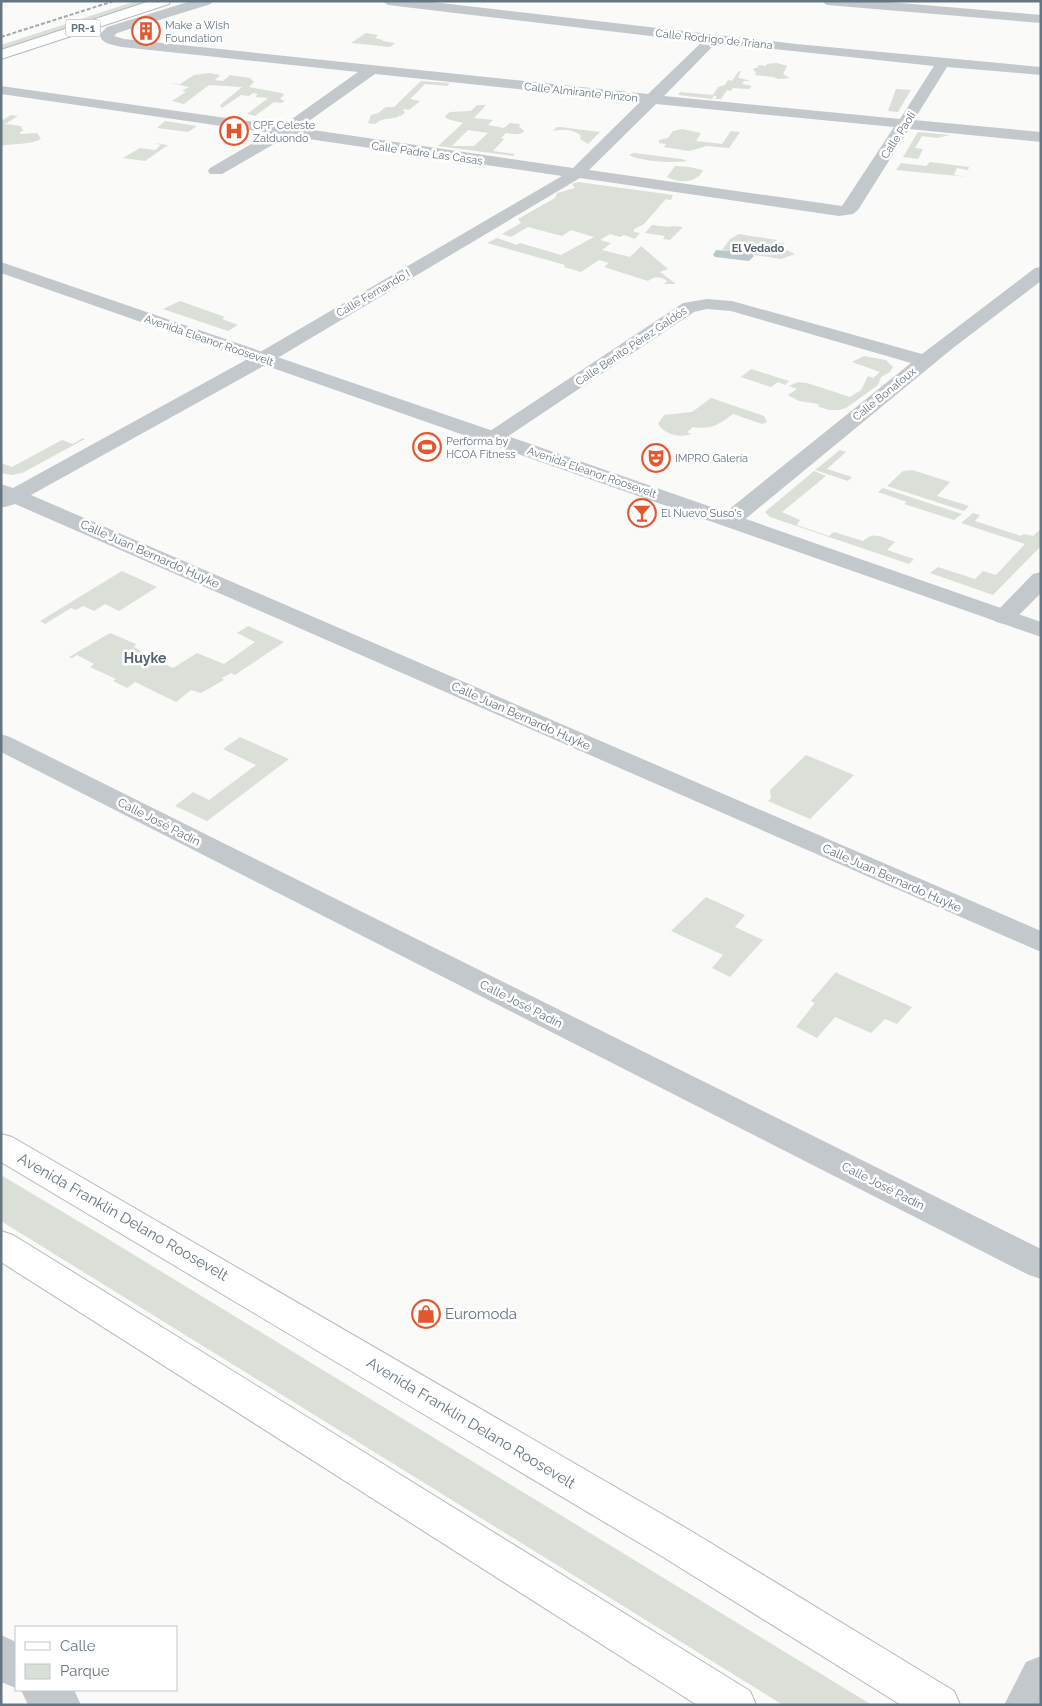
<svg xmlns="http://www.w3.org/2000/svg" width="1042" height="1706" font-family="Raleway,sans-serif">
  <rect width="100%" height="100%" fill="#fafaf8"/>
  <!-- green -->
  <g fill="#dadfd7" fill-rule="evenodd">
    <path d="M136,1H150L1,50V45Z"/>
    <path d="M366,33L378,35L375,38L383,40L382,41L395,43L390,47L351,43Z"/>
    <path d="M767,64L777,63L787,66L783,74L790,78L778,79L773,77L755,75L756,72L753,70L754,68H757L759,65L766,66Z"/>
    <path d="M739,71H741L738,77L739,78L751,81H744L742,84L752,86L749,89L733,88L731,91L727,90L721,99H715L717,96H714L712,99L678,95L680,92L713,95L718,87L725,85L728,80L732,81Z"/>
    <path d="M210,73L220,75L215,80L223,81L230,75L250,78L254,82L249,87L282,93L284,95L280,99L285,101L281,103L274,102L255,116L247,114L268,98L255,97L258,94L253,93L249,96L241,95L222,108L220,105L242,87L209,85L184,104L172,101L186,92L182,91L189,87L171,83H172L180,84L194,75Z"/>
    <path d="M421,81L450,83L447,86L425,84L410,99L420,101L409,110L403,109L405,113C393,122 386,115 375,124L368,123L371,115L378,113L386,107H394Z"/>
    <path d="M896,89L911,90L898,112L888,111Z"/>
    <path d="M477,105H486L474,118L493,120L488,125L504,128L510,123L520,124L519,126L524,131C520,136 513,134 506,133L501,138L504,139L493,151L515,154L513,156L438,146L463,123L447,119L445,116L450,112L471,111ZM468,130L488,133L474,146H452Z"/>
    <path d="M11,115L18,116L5,124L21,126L23,131L20,132V134L37,133L41,139C29,145 15,143 1,146V121Z"/>
    <path d="M165,121L197,126L188,132L157,128Z"/>
    <path d="M557,127H560L600,132L588,144L580,139L581,136C573,129 563,129 553,131Z"/>
    <path d="M682,129L701,133L696,141L722,144L731,131L740,132L729,148L707,146L689,151L664,147L666,144L659,143V140L668,138L673,131Z"/>
    <path d="M918,132L950,135L937,138L922,136L915,148L923,149L918,159L903,157Z"/>
    <path d="M154,143L168,145L145,161L123,158L140,148L155,150L161,145Z"/>
    <path d="M634,153L682,159L687,161C671,163 643,162 629,155Z"/>
    <path d="M930,162L969,167L968,170L957,168L954,175L968,177L896,170L901,163L926,166Z"/>
    <path d="M675,166L689,167L703,170C697,184 678,183 667,177Z"/>
    <path d="M578,182L673,195L671,200L666,199L644,224L634,229V232L640,233L635,239L624,235L620,237L610,234L600,240L611,243L602,250L630,257L641,246L668,269L660,272L676,284H664L667,281C661,276 655,276 648,281L604,267L609,263L599,260L581,272L564,267L565,265L487,243L497,238L517,245L520,243L561,255L594,237L571,230L562,236L528,227L511,237L502,234L521,223L518,219L555,198L557,193L575,188L572,184Z"/>
    <path d="M652,225L670,227L672,226L683,227L670,240L663,239L665,236L645,233Z"/>
    <path d="M739,234L777,240L776,242L784,243L785,249L795,254L781,259L722,250L730,239Z"/>
    <path d="M180,301L225,317L222,319L238,325L228,331L163,309Z"/>
    <path d="M864,356L886,360L893,367L890,372L881,377L878,385L846,408L839,410H829L819,407L818,404L799,401L788,395L797,389L789,386L798,382L807,383L850,397L861,390L868,376L873,378L880,372L852,362Z"/>
    <path d="M751,369L789,381L785,385L778,382L771,387L741,377Z"/>
    <path d="M711,398L764,416L767,422L762,424L733,414C717,425 713,430 693,427L687,432L691,434C679,438 666,435 658,424L664,415L692,412Z"/>
    <path d="M83,438L85,439L22,473L12,475L1,473V463L12,467L62,440L73,444Z"/>
    <path d="M840,450L846,452L827,469L852,477L848,481L815,470Z"/>
    <path d="M912,470L950,482L937,496L969,506L964,511L887,486L903,471Z"/>
    <path d="M814,471L826,476L782,512L800,520L797,525L829,536L834,532L863,541C874,531 881,537 895,542L887,550L914,559L909,564L770,517L765,512Z"/>
    <path d="M883,488L962,514L954,520L904,504L907,502L878,492Z"/>
    <path d="M973,513L980,515L975,521L1021,536L1024,534L1033,536L1041,529V546L993,595L930,573L938,567L975,579L983,571L996,575L1025,544L961,523Z"/>
    <path d="M122,571L157,587L119,611L105,604L94,611L83,606L76,610L71,608L45,624L40,621Z"/>
    <path d="M248,626L284,642L235,675L231,673L222,678L224,680L201,693L191,690L176,702L135,682L127,688L113,681L116,679L90,667L94,664L77,655L72,658L69,657L110,633L136,644L134,647L141,651L139,653L173,668L197,653L224,664L255,642L237,633Z"/>
    <path d="M240,737L289,759L207,821L175,806L193,792L209,800L256,765L223,749Z"/>
    <path d="M806,755L854,775L810,819L768,801L771,798L770,790Z"/>
    <path d="M706,897L745,915L735,927L763,940L730,977L712,968L723,955L671,931Z"/>
    <path d="M836,972L841,975L912,1007L897,1024L885,1019L871,1033L835,1017L817,1038L796,1027L815,1003L811,1001Z"/>
    <path d="M1,1175L108,1239L872,1705H783L1,1221Z"/>
  </g>
  <!-- water -->
  <path fill="#bbc7cb" d="M716,250L751,253L754,256L749,261L715,257L713,255Z"/>
  <g fill="none" stroke-linecap="round" stroke-linejoin="round">
    <defs>
      <g id="secondary">
        <path d="M1,1134L12,1137L691,1531L954,1691L960,1705H901L663,1557L1,1162Z"/>
        <path d="M1,1231L13,1235L750,1691L756,1705H697L1,1262Z"/>
      </g>
      <path id="primary" d="M150,1H170L169,4L1,59V50Z"/>
    </defs>
    <!-- secondary casing -->
    <use href="#secondary" stroke="#b3babf" stroke-width="2"/>
    <!-- primary casing -->
    <use href="#primary" stroke="#b5babe" stroke-width="2"/>
    <!-- minor -->
    <g fill="#c3c8cc" fill-rule="evenodd">
      <path d="M191,1H212L211,4L117,33L114,36L124,39L648,94L702,42L388,5L382,1H424L796,44L1041,67V75L947,67L914,120L1041,132V142L909,129L858,210L853,214L839,216L580,178L269,363L31,495L1041,931V952L15,504L5,507H1V484L13,488L255,355L562,176L288,136L222,174H210L208,171L210,168L270,133L1,94V86L282,126L358,72L122,47C114,45 100,44 100,34L107,27ZM716,43L934,66L900,119L664,96ZM375,74L640,102L573,168L299,128ZM656,104L894,127L842,206L589,170Z"/>
      <path d="M821,1H877L1041,15V23L827,5Z"/>
      <path d="M1041,267V281L953,348L738,525L730,527L722,525L719,520L722,515L911,363L731,311L707,309L694,312L501,441L494,443L487,441L484,437L487,433L683,303L707,299L732,301L922,354L1035,268Z"/>
      <path d="M1041,572V593L1012,622L1004,624L996,622L992,617L996,612L1033,574Z"/>
      <path d="M1,734L10,737L1041,1249V1279L1029,1275L1,752Z"/>
      <path d="M1,1635L16,1642V1688L1,1682Z"/>
      <path d="M1041,1656V1705H1004L1026,1662Z"/>
      <path d="M21,1690H74L81,1705H28Z"/>
    </g>
    <!-- tertiary -->
    <path fill="#c3c8cc" fill-rule="evenodd" d="M1,262L525,442L1041,622V637L1,273Z"/>
    <!-- secondary -->
    <use href="#secondary" fill="#fff" fill-rule="evenodd"/>
    <!-- primary -->
    <use href="#primary" fill="#fff" fill-rule="evenodd"/>
    <!-- rail -->
    <path stroke="#a2aab0" stroke-width="2" stroke-dasharray="4 2" stroke-linecap="butt" d="M1,37L114,1"/>
  </g>
  <!-- icons -->
  <defs>
    <symbol id="building-ring" viewBox="-11 -11 22 22"><circle r="9.5" fill="#fff" stroke="#e4572e" stroke-width="1.5"/><path d="M-4-6H4V6H1V3H-1V6H-4ZM-2.5-4.3h1.7v1.8h-1.7ZM.8-4.3h1.7v1.8H.8ZM-2.5-1h1.7V.8h-1.7ZM.8-1h1.7V.8H.8Z" fill="#e4572e"/></symbol>
    <symbol id="hospital-ring" viewBox="-11 -11 22 22"><circle r="9.5" fill="#fff" stroke="#e4572e" stroke-width="1.5"/><path d="M-5-5h3v3.5h4V-5h3V5h-3V1.5h-4V5h-3Z" fill="#e4572e"/></symbol>
    <symbol id="stadium-ring" viewBox="-11 -11 22 22"><circle r="9.5" fill="#fff" stroke="#e4572e" stroke-width="1.5"/><path d="M0-5a6.5 5 0 1 0 0 10a6.5 5 0 1 0 0-10ZM-3.5-1.8h7v3.6h-7Z" fill="#e4572e"/></symbol>
    <symbol id="theatre-ring" viewBox="-11 -11 22 22"><circle r="9.5" fill="#fff" stroke="#e4572e" stroke-width="1.5"/><path d="M-5-5.5Q0-4 5-5.5V0Q5 5 0 6Q-5 5-5 0ZM-3.3-2.5H-1v1.5H-3.3ZM1-2.5H3.3v1.5H1ZM-2.8 1Q0 5.5 2.8 1Z" fill="#e4572e"/></symbol>
    <symbol id="bar-ring" viewBox="-11 -11 22 22"><circle r="9.5" fill="#fff" stroke="#e4572e" stroke-width="1.5"/><path d="M-6-5H6L.8 .8V4.5H3.5V6h-7V4.5H-.8V.8Z" fill="#e4572e"/></symbol>
    <symbol id="shop-ring" viewBox="-11 -11 22 22"><circle r="9.5" fill="#fff" stroke="#e4572e" stroke-width="1.5"/><path d="M-5-2.5h2.3a2.7 3.5 0 0 1 5.4 0H5L5.5 6h-11ZM-1.5-2.5h3a1.5 2.3 0 0 0-3 0Z" fill="#e4572e"/></symbol>
  </defs>
  <g fill-rule="evenodd">
    <use href="#building-ring" x="130" y="15" width="32" height="32"/>
    <use href="#hospital-ring" x="218" y="115" width="32" height="32"/>
    <use href="#stadium-ring" x="411" y="431" width="32" height="32"/>
    <use href="#theatre-ring" x="640" y="442" width="32" height="32"/>
    <use href="#bar-ring" x="626" y="497" width="32" height="32"/>
    <use href="#shop-ring" x="410" y="1298" width="32" height="32"/>
  </g>
  <g text-anchor="middle" stroke-width="5" stroke-linejoin="round" paint-order="stroke">
    <!-- far-poi labels -->
    <g font-size="11" fill="#657683" stroke="#fff" text-anchor="start">
      <text x="165" y="29">Make a Wish<tspan x="165" dy="13">Foundation</tspan></text>
      <text x="253" y="129">CPF Celeste<tspan x="253" dy="13">Zalduondo</tspan></text>
      <text x="446" y="445">Performa by<tspan x="446" dy="13">HCOA Fitness</tspan></text>
      <text x="675" y="462">IMPRO Galería</text>
      <text x="661" y="517">El Nuevo Suso's</text>
    </g>
    <!-- shield labels -->
    <rect fill="#fff" stroke="#939fa8" stroke-width="1" x="65.5" y="19.5" width="35" height="17" rx="4"/>
    <g font-size="11" font-weight="bold" fill="#657683">
      <text x="83" y="32">PR-1</text>
    </g>
    <!-- far-street labels -->
    <g font-size="11" fill="#657683" stroke="#fff">
      <text transform="translate(714 39) rotate(6)" y="4">Calle Rodrigo de Triana</text>
      <text transform="translate(581 92) rotate(6)" y="4">Calle Almirante Pinzón</text>
      <text transform="translate(898 135) rotate(-57)" y="4">Calle Paoli</text>
      <text transform="translate(427 153) rotate(8)" y="4">Calle Padre Las Casas</text>
      <text transform="translate(373 293) rotate(-30)" y="4">Calle Fernando I</text>
      <text transform="translate(209 340) rotate(19)" y="4">Avenida Eleanor Roosevelt</text>
      <text transform="translate(631 346) rotate(-34)" y="4">Calle Benito Pérez Galdós</text>
      <text transform="translate(884 394) rotate(-39)" y="4">Calle Bonafoux</text>
      <text transform="translate(592 472) rotate(19)" y="4">Avenida Eleanor Roosevelt</text>
    </g>
    <!-- far-neighbourhood labels -->
    <g font-size="11" font-weight="bold" fill="#57646e" stroke="#fff">
      <text x="758" y="252">El Vedado</text>
    </g>
    <!-- street labels -->
    <g font-size="12" fill="#657683" stroke="#fff">
      <text transform="translate(150 554) rotate(24)" y="4">Calle Juan Bernardo Huyke</text>
      <text transform="translate(521 716) rotate(24)" y="4">Calle Juan Bernardo Huyke</text>
      <text transform="translate(159 822) rotate(27)" y="4">Calle José Padín</text>
      <text transform="translate(892 878) rotate(24)" y="4">Calle Juan Bernardo Huyke</text>
      <text transform="translate(521 1004) rotate(27)" y="4">Calle José Padín</text>
      <text transform="translate(883 1186) rotate(27)" y="4">Calle José Padín</text>
    </g>
    <!-- neighbourhood labels -->
    <g font-size="14" font-weight="bold" fill="#57646e" stroke="#fff">
      <text x="145" y="663">Huyke</text>
    </g>
    <!-- near-street labels -->
    <g font-size="15" fill="#657683" stroke="#fff">
      <text transform="translate(123 1217) rotate(30)" y="5">Avenida Franklin Delano Roosevelt</text>
      <text transform="translate(471 1423) rotate(31)" y="5">Avenida Franklin Delano Roosevelt</text>
    </g>
    <!-- near-poi labels -->
    <g font-size="15" fill="#657683" stroke="#fff" text-anchor="start">
      <text x="445" y="1319">Euromoda</text>
    </g>
  </g>
  <!-- border -->
  <rect width="1042" height="1706" fill="none" stroke="#657683" stroke-width="5"/>
  <!-- legend -->
  <rect x="15" y="1626" width="162" height="65" fill="#ffffff" stroke="#c1c8cd"/>
  <rect x="25" y="1642" width="25" height="8" fill="#ffffff" stroke="#c1c8cd"/>
  <text x="60" y="1651" font-size="15" fill="#657683">Calle</text>
  <rect x="25" y="1664" width="25" height="15" fill="#dadfd7" stroke="#c1c8cd"/>
  <text x="60" y="1676" font-size="15" fill="#657683">Parque</text>
</svg>
